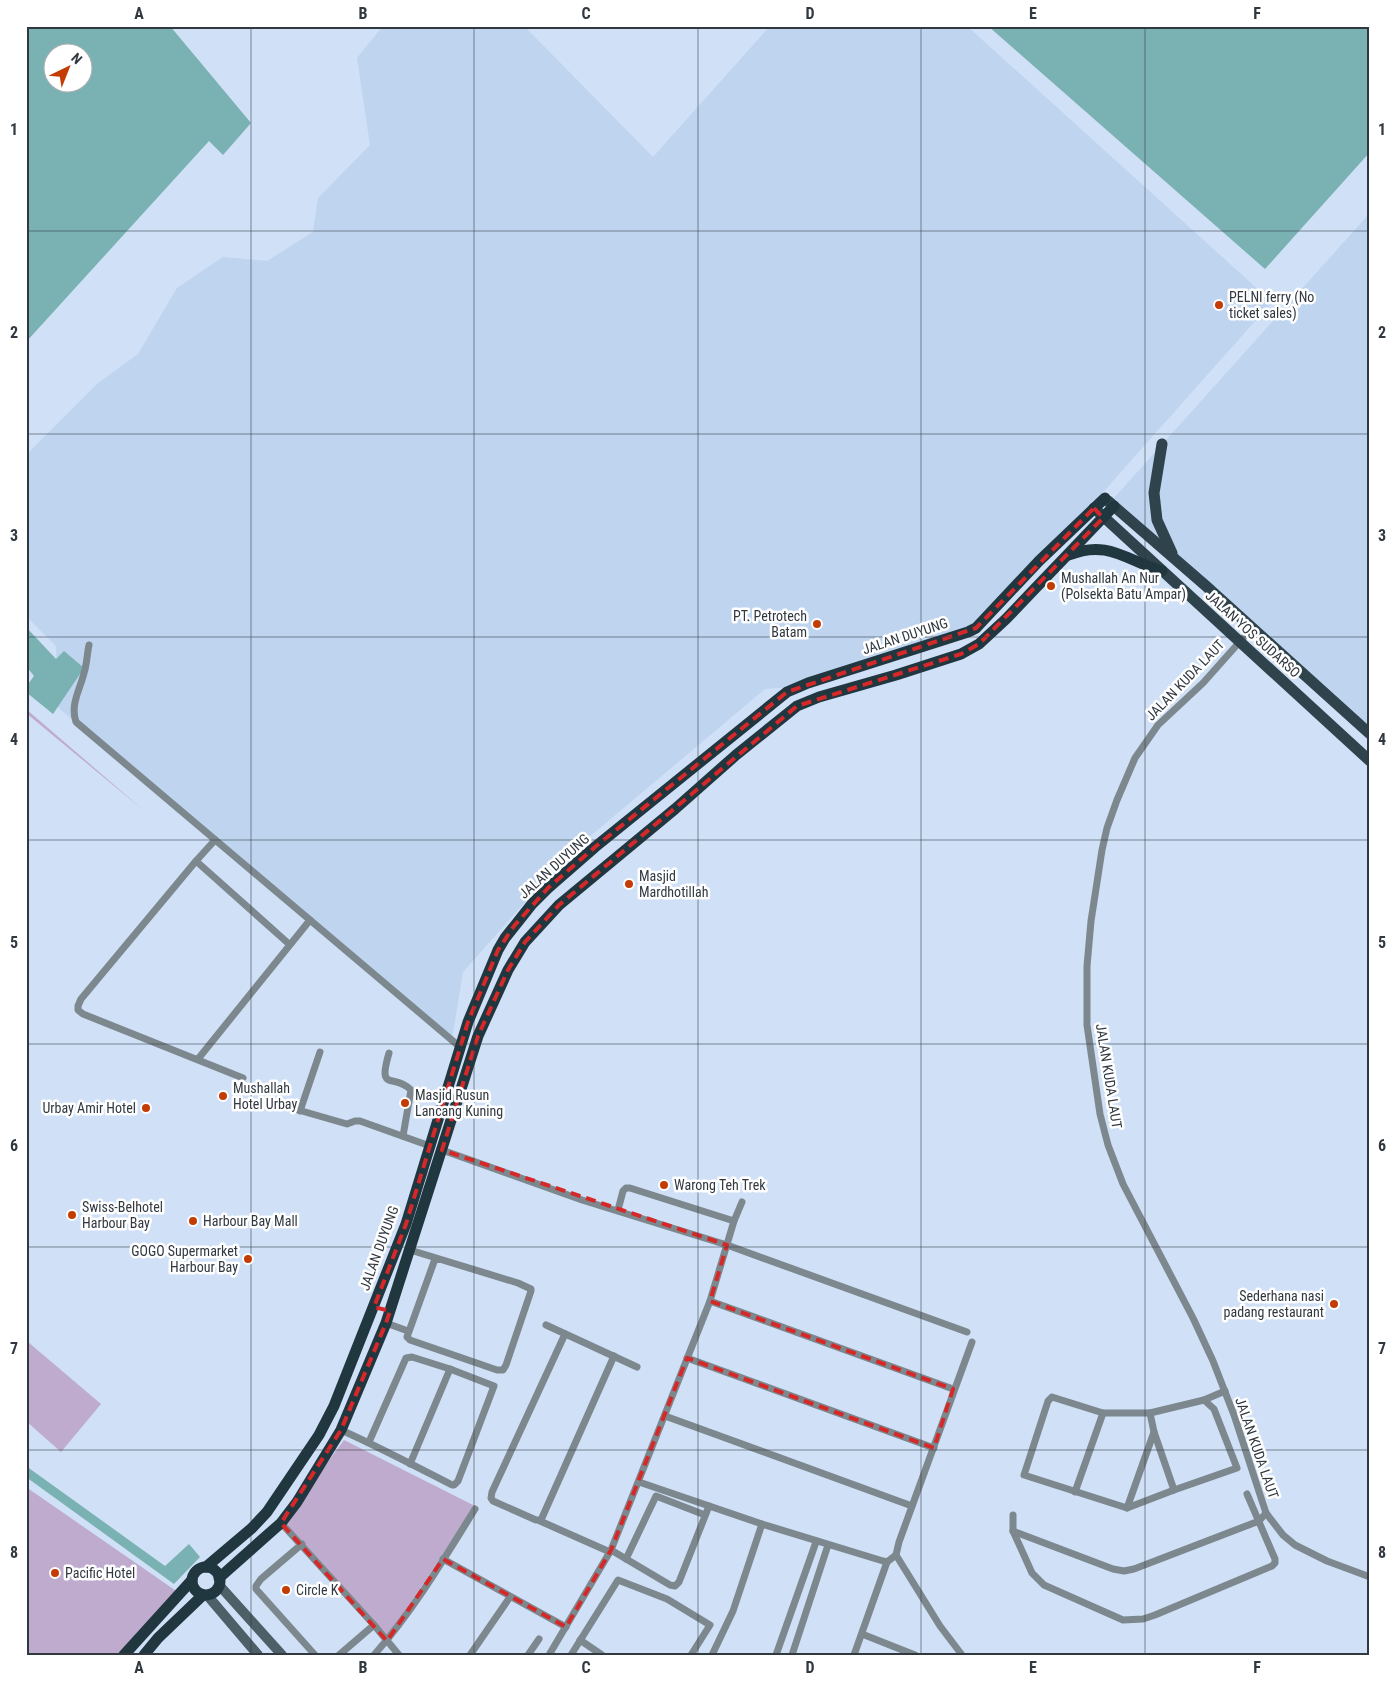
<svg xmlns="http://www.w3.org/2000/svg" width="1396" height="1681" font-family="'Roboto Condensed',sans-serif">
  <rect width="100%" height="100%" fill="#cfe0f7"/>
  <!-- built -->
  <g fill="#bed4ef">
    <path d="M383,26H524L653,157L770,26H967L1272,302L976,635L807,686L765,689L563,859L463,972L452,1039L54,704L57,667L56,646L26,616V455L97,384L138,354L177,288L223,257L267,261L313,232L318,198L370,145L357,58Z"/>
    <path d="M1370,213V729L1114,498Z"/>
  </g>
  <!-- green -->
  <g fill="#bfabcd">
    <path d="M26,709L142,809L26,713Z"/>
    <path d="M28,1342L101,1404L61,1452L26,1421Z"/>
    <path d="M344,1440L475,1506L387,1638L283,1523Z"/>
    <path d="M26,1487L182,1595L128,1655L26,1654Z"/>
  </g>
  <!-- water -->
  <g fill="#7ab1b2" fill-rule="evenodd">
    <path d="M26,26H170L251,123L223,155L209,141L26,342ZM52,52H82V82H52Z"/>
    <path d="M988,26H1370V152L1265,269Z"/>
    <path d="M26,627L56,659L64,651L84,668L53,714L26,692V687L34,676L26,666Z"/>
    <path d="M26,1466L165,1566L189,1544L200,1557L174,1584L26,1477Z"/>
  </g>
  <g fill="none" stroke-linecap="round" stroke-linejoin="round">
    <!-- minor -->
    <g stroke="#7c888d" stroke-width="7">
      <path d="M1252,628L1203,683L1158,725L1135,758L1117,800L1107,828L1102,850L1091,921L1087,966V1025L1100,1114L1108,1145L1123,1184L1193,1318L1213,1361L1234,1415L1266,1513L1283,1535L1295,1545L1327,1561L1370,1577"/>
      <path d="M89,645C87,654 87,664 84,673C80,690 70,704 76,722L460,1047"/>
      <path d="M215,840L196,861L81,999L78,1006V1010L83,1014L243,1078"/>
      <path d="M196,861L289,944"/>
      <path d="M389,1053C377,1094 394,1072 411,1090L403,1136"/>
      <path d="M198,1059L310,920"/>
      <path d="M274,1103L347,1124L355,1121H360L430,1146"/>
      <path d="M300,1111L320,1052"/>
      <path d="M442,1150L582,1200L727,1245L967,1332"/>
      <path d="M618,1210L623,1191L626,1188H630L734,1221"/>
      <path d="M410,1250L518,1283L531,1289V1291L506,1365L503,1370H497L410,1340L407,1337L435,1259"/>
      <path d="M710,1301L953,1389"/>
      <path d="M386,1323L408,1331"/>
      <path d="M546,1325L637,1367"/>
      <path d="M565,1334L492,1492L491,1498L493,1501L536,1520H541L614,1356"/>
      <path d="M687,1358L934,1448"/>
      <path d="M1052,1397L1103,1413H1150L1204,1400L1214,1409L1237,1468L1174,1490L1127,1508L1024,1475L1048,1401Z"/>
      <path d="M1204,1400L1225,1391"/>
      <path d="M1150,1413L1154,1432L1174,1490"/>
      <path d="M665,1416L912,1506"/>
      <path d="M341,1430C379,1447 415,1466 452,1485H454L458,1481L494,1386L450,1369L410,1464"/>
      <path d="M369,1442L406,1358L412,1357L450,1369"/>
      <path d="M639,1482L762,1524L883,1561L887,1562L896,1555"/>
      <path d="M1075,1492L1103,1413"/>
      <path d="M1127,1508L1154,1432"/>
      <path d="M1013,1515V1531L1032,1573L1044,1585L1123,1620L1143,1619L1155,1615L1272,1566L1275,1563V1559L1247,1494"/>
      <path d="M540,1521L610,1552"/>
      <path d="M281,1523L374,1625L399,1655"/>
      <path d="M1013,1531L1113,1569L1124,1571L1134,1569L1259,1521L1266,1513"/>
      <path d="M302,1544L261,1579L256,1586V1589L315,1655"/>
      <path d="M611,1550L670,1585L675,1586L679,1582L709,1506"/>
      <path d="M443,1559L566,1627"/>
      <path d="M626,1559L656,1496L705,1515"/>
      <path d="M862,1634L915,1655"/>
      <path d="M580,1640L602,1655"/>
      <path d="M339,1655L374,1625"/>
      <path d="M374,1655C413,1611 444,1559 475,1509"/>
      <path d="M470,1655L510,1597"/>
      <path d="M528,1655L539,1639"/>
      <path d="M549,1655L611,1550L710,1301L734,1221L742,1202"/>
      <path d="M571,1655L618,1580L667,1599L710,1625L691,1655"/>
      <path d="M712,1655L733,1611L762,1524"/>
      <path d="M776,1655L816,1542"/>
      <path d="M792,1655L828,1545"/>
      <path d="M854,1655L887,1562"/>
      <path d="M962,1655L940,1626L896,1555L899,1542L972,1342"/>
    </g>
    <!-- secondary -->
    <g stroke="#4e5f67" stroke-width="10">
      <path d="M219,1585L282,1655"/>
      <path d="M207,1595L258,1655"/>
    </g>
    <!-- primary -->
    <g stroke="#2e434b" stroke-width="11">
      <path d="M1162,444L1154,493L1157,520L1172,553"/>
      <path d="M1108,501L1206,586L1370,734"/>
      <path d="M1094,508L1370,761"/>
    </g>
    <!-- trunk -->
    <g stroke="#203740" stroke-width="11">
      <path d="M1069,555C1108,539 1127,561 1162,571"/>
      <path d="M206,1567L252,1528L267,1512L319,1435L334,1406L406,1224L468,1022L498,950L505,938L532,904L548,888L595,847L787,692L808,683L968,632L976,628L1039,561L1105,498"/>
      <circle cx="206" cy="1581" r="14"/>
      <path d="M219,1578L281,1523L297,1502L341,1430L386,1323L478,1036L508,970L525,942L559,905L675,809L736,755L797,706L819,697L896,675L961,654L979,644L1006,619L1114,506"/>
      <path d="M124,1655L192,1580"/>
      <path d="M144,1655L158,1638L203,1595"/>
    </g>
  </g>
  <!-- marked area -->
  <path fill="none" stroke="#d62828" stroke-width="4" stroke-dasharray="10 6" stroke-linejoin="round" d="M1094,508L1103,518L979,644L961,654L797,706L559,905L525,942L508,970L478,1036L442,1150L727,1245L710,1301L953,1389L934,1448L687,1358L611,1550L566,1627L443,1559L387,1641L281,1523L341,1430L386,1323L390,1311L374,1307L406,1224L468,1022L498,950L514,926L548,888L595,847L787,692L976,628Z"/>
  <!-- grid -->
  <path fill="none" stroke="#313840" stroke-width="1" stroke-opacity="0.55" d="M251,26V1655M474,26V1655M698,26V1655M921,26V1655M1145,26V1655M26,231H1370M26,434H1370M26,637H1370M26,840H1370M26,1044H1370M26,1247H1370M26,1450H1370"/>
  <!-- markers -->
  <g fill="#c33c03" stroke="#fff" stroke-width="2">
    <circle cx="1219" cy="305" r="5"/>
    <circle cx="1051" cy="586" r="5"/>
    <circle cx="817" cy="624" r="5"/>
    <circle cx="629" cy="884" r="5"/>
    <circle cx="223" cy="1096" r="5"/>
    <circle cx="405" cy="1103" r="5"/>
    <circle cx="146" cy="1108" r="5"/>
    <circle cx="664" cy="1185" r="5"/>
    <circle cx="72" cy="1215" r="5"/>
    <circle cx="193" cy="1221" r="5"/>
    <circle cx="248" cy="1259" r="5"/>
    <circle cx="1334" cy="1304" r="5"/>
    <circle cx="55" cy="1573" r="5"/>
    <circle cx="286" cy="1590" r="5"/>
  </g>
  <g text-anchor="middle" stroke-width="5" stroke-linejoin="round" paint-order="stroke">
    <!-- poi labels -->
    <g font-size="14" fill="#313840" stroke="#fff" text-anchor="start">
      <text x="1229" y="302">PELNI ferry (No<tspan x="1229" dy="16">ticket sales)</tspan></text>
      <text x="1061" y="583">Mushallah An Nur<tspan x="1061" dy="16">(Polsekta Batu Ampar)</tspan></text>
      <text x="807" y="621" text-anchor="end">PT. Petrotech<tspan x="807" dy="16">Batam</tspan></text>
      <text x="639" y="881">Masjid<tspan x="639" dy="16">Mardhotillah</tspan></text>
      <text x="233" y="1093">Mushallah<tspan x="233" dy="16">Hotel Urbay</tspan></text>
      <text x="415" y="1100">Masjid Rusun<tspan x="415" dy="16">Lancang Kuning</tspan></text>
      <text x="136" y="1113" text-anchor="end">Urbay Amir Hotel</text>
      <text x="674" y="1190">Warong Teh Trek</text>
      <text x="82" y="1212">Swiss-Belhotel<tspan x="82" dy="16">Harbour Bay</tspan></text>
      <text x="203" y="1226">Harbour Bay Mall</text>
      <text x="238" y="1256" text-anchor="end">GOGO Supermarket<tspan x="238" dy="16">Harbour Bay</tspan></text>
      <text x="1324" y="1301" text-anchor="end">Sederhana nasi<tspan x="1324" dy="16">padang restaurant</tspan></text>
      <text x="65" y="1578">Pacific Hotel</text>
      <text x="296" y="1595">Circle K</text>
    </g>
    <!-- street labels -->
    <g font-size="14" fill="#313840" stroke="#fff">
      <text transform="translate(1253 634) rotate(42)" y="5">JALAN YOS SUDARSO</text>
      <text transform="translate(905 636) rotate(-18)" y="5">JALAN DUYUNG</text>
      <text transform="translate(1185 680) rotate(-46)" y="5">JALAN KUDA LAUT</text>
      <text transform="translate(554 866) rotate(-42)" y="5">JALAN DUYUNG</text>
      <text transform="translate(1109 1076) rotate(81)" y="5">JALAN KUDA LAUT</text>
      <text transform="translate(379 1248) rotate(-70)" y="5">JALAN DUYUNG</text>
      <text transform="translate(1257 1448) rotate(71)" y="5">JALAN KUDA LAUT</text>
    </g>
  </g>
  <!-- border -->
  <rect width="1396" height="1681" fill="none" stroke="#ffffff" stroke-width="55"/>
  <!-- north arrow -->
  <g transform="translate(68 68) rotate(43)"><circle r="24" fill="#ffffff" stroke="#adafb3"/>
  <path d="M0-4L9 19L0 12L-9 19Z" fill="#c33c03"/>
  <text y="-8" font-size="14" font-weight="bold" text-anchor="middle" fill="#313840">N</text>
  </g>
  <rect x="28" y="28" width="1340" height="1626" fill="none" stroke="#313840" stroke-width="2"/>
  <g font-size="16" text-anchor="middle" font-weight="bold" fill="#313840">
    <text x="139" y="19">A</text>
    <text x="363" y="19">B</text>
    <text x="586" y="19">C</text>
    <text x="810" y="19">D</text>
    <text x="1033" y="19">E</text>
    <text x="1257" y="19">F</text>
    <text x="14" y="135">1</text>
    <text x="1382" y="135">1</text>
    <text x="14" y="338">2</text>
    <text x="1382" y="338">2</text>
    <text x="14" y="541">3</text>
    <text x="1382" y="541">3</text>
    <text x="14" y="745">4</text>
    <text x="1382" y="745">4</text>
    <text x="14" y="948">5</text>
    <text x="1382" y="948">5</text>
    <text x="14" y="1151">6</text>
    <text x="1382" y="1151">6</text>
    <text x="14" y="1354">7</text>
    <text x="1382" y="1354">7</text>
    <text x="14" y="1558">8</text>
    <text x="1382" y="1558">8</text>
    <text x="139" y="1673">A</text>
    <text x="363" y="1673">B</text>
    <text x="586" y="1673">C</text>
    <text x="810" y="1673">D</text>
    <text x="1033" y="1673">E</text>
    <text x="1257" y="1673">F</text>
  </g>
</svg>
